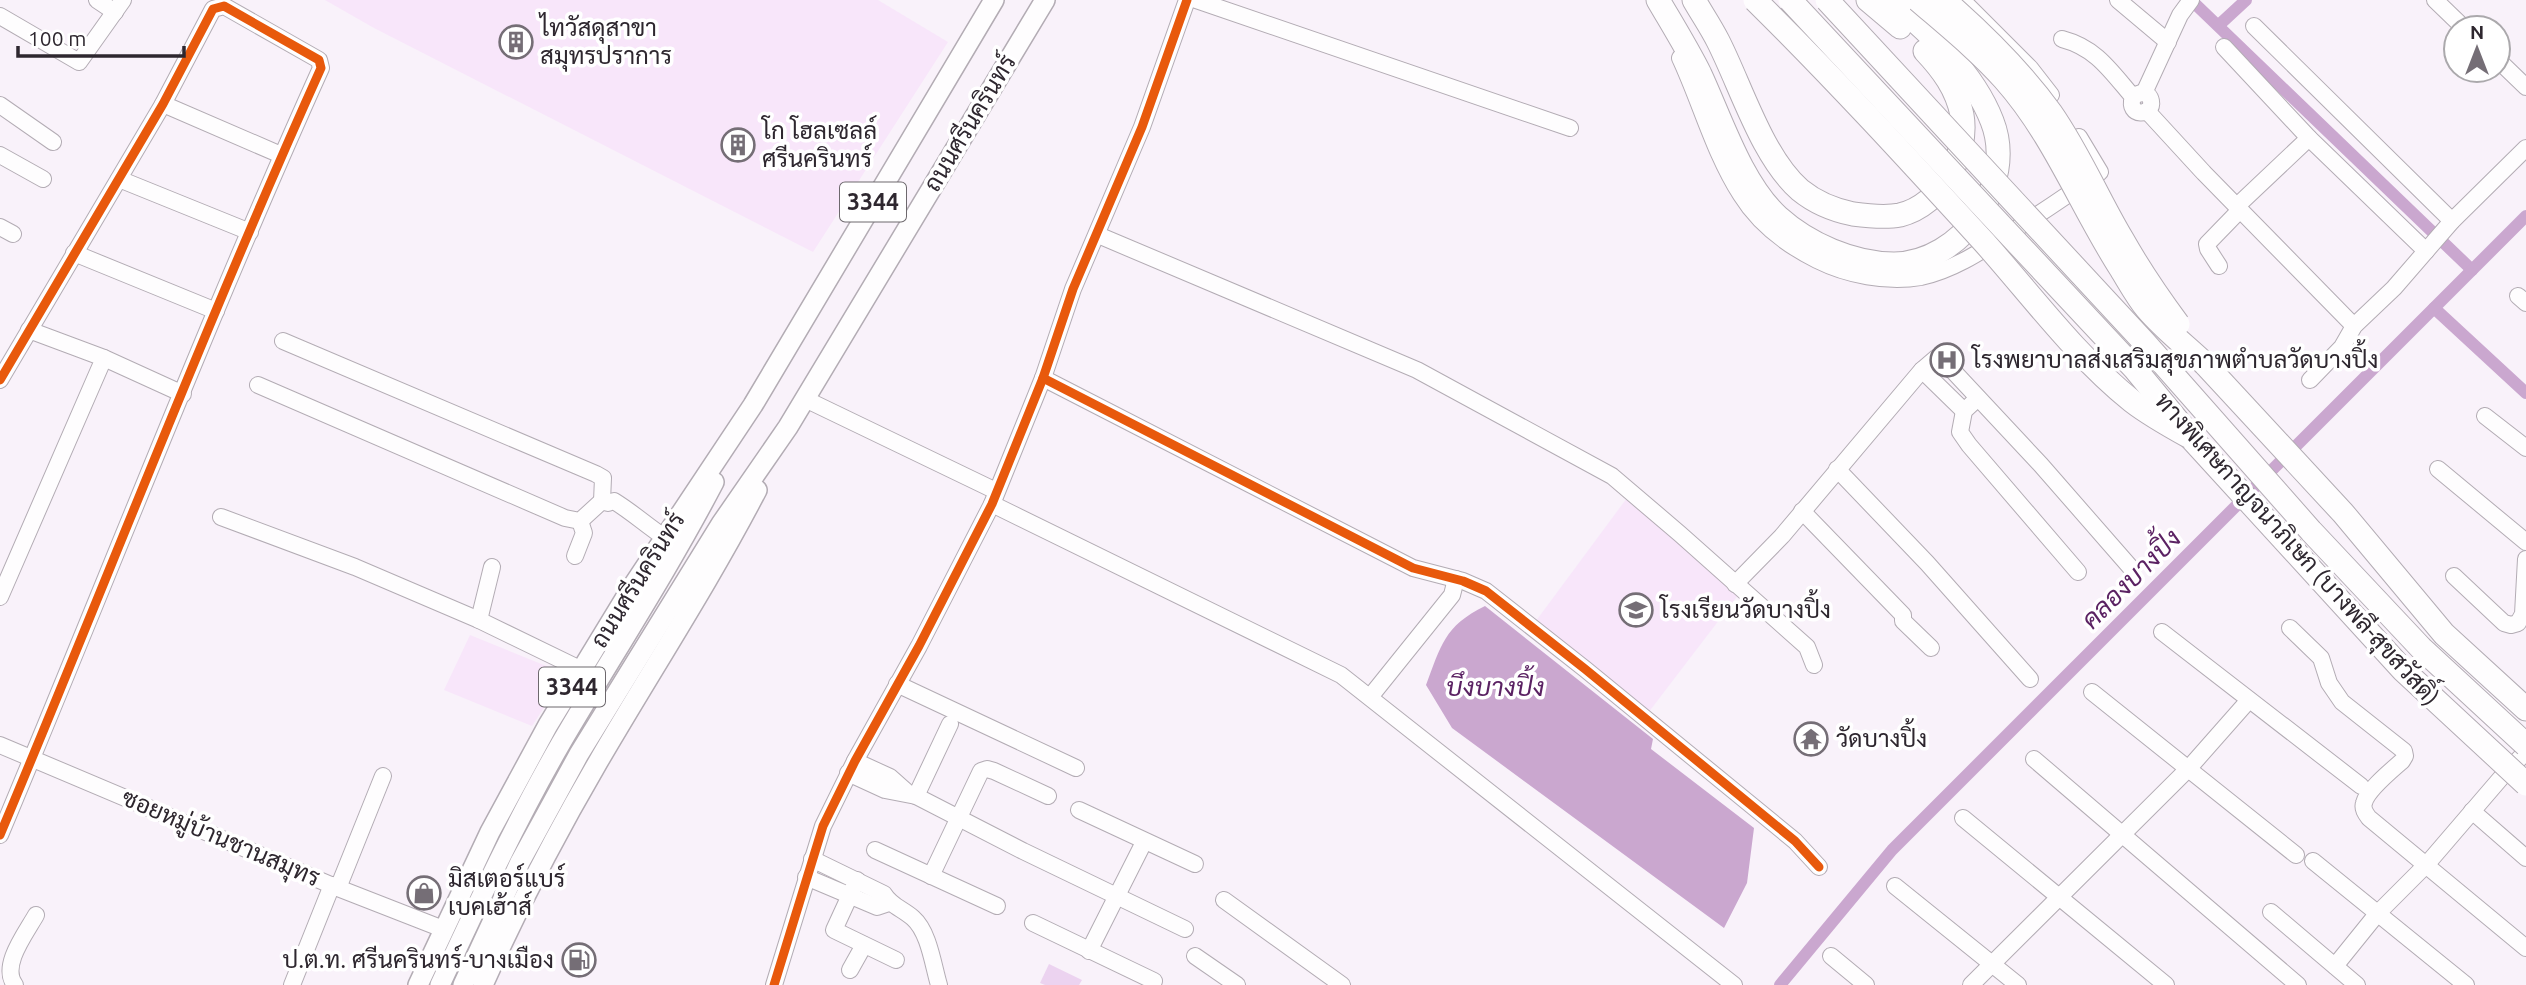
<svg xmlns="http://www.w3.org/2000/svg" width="2526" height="985" font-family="Ubuntu,Sarabun,sans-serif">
  <rect width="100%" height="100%" fill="#f9f2fa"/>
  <!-- built -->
  <g fill="#f8e6fa">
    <path d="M325,0H878L948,42L813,252L374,28Z"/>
    <path d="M1627,498L1742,590L1648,713L1530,629Z"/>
    <path d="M470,635L566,674L532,726L444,690Z"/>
  </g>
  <!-- pitch -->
  <path fill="#ecd3f0" d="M1049,964L1082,980L1079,985H1045L1040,983Z"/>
  <!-- water -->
  <path fill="#caa7cf" d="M1485,606L1653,739L1651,749L1754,828L1747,883L1724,928L1452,728L1426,685C1441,646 1444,626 1485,606Z"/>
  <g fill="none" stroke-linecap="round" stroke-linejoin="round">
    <!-- canal -->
    <g stroke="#caa7cf" stroke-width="12">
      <path d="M2191,0L2472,270"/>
      <path d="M2219,25L2246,0"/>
      <path d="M2434,308L2526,393"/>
      <path d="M1780,985L1892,850L2526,216"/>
    </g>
    <defs>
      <g id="minor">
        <path d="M97,0L115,12"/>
        <path d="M1196,0L1570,128"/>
        <path d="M1962,0L2030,68L2051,95"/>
        <path d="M2118,0L2168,42"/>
        <path d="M2435,0L2464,28"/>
        <path d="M0,16L79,62L123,0"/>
        <path d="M2254,26L2452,221"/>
        <path d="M2062,39C2096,48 2110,70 2133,97C2126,118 2154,116 2151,101C2149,91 2139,92 2133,97"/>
        <path d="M2224,47L2309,138L2426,251"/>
        <path d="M1680,58C1701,103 1714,153 1741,195C1759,224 1787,245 1817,260C1847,275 1887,283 1921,277C1954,270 1983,250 2011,232C2041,213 2071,193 2100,172L2079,137"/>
        <path d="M2498,60L2526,87"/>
        <path d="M2144,93L2180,15L2191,0"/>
        <path d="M163,104L281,155"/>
        <path d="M0,105L53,142"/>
        <path d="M2147,111L2204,173L2354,326"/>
        <path d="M0,155L43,179"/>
        <path d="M119,179L250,232"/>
        <path d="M2237,206L2309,138"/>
        <path d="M0,227L13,234"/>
        <path d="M1098,235L1417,370L1612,476L1680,534L1807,647L1814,665"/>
        <path d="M74,253L216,311"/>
        <path d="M2219,266L2208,249L2207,244L2240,210"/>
        <path d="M2518,296L2526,303"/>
        <path d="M283,341L596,474L603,478L602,501"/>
        <path d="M104,358L183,394"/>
        <path d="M1922,370L1964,411"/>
        <path d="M1043,378L1413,568L1463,581L1486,591L1585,669L1795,841L1819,867"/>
        <path d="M0,380L163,104L213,9L224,6L319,60L321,68C207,321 107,580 0,835"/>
        <path d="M2310,380L2342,347L2354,326L2394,288L2452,221L2526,148"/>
        <path d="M258,385L565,518L580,521L602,501L608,503L614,501C632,512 646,525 664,537"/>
        <path d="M1978,398L1964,411L1960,432L1969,445L2078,572"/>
        <path d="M805,399L996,491"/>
        <path d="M2485,416L2526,448"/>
        <path d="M1837,469L1927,563L2030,679"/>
        <path d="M2438,469L2526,542"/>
        <path d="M992,504L1341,675L1734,985"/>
        <path d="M1802,511L1903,615V621L1931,648"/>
        <path d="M221,517L355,567L479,620L582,670"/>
        <path d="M575,556L584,533L580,521"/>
        <path d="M2454,576L2504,623L2511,625L2518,623L2523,614L2526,559"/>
        <path d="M1735,584L1782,536L1922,370L1936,358H1941L2041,465L2131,568"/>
        <path d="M0,597L104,358L29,330"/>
        <path d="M479,620L492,567"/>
        <path d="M2290,628L2321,658L2329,683L2342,702L2404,751L2405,756L2402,761C2392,770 2367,790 2364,803C2362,809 2366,814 2369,818L2526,948"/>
        <path d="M2162,632L2361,786"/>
        <path d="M897,684L1076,768"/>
        <path d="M2092,692L2296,855"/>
        <path d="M1370,697L1452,595L1456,579"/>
        <path d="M0,745L338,888L443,929"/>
        <path d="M2034,759L2298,985"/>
        <path d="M855,761L890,777L908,793"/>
        <path d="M848,773L885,790L916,796L1023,851L1185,929"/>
        <path d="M916,796L950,724"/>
        <path d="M1079,810L1195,864"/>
        <path d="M2472,811L2526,858"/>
        <path d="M1963,818L2166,985"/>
        <path d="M875,850L997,906"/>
        <path d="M812,859L884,894C891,906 903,909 913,918C929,932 933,965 939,985"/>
        <path d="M2313,861L2466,985"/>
        <path d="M931,876L981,771L987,769L994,771L1048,796"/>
        <path d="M806,877L877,907L889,903"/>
        <path d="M857,880L834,930L896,960"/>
        <path d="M1895,886L2018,985"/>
        <path d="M338,888L383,776"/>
        <path d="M1224,900L1342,985"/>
        <path d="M2271,912L2357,985"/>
        <path d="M1033,923L1154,981"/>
        <path d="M1089,951L1144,842"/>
        <path d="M1195,956L1237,985"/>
        <path d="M1831,956L1866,985"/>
        <path d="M2335,966L2377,914L2427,864L2506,772L2526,752"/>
        <path d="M850,970L864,945"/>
        <path d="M15,985C0,966 26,933 36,915"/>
        <path d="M292,985L332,885"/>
        <path d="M774,985L823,826L855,761L919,646L992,504L1043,378L1073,289L1142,127L1187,0"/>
        <path d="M1971,985L2189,768L2249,700"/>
      </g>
      <g id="major">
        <path d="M418,985L490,832L548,725L632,587L753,405L994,0"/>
        <path d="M440,985C478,903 516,821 561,743C612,656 667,572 714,482"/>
        <path d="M463,985L520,862L579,754L721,524L788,427L1045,0"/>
        <path d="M483,985C517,909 556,834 598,762C651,671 708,584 757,490"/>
      </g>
      <g id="highway">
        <path d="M1658,0C1672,24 1687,48 1700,74C1721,119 1741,183 1778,217C1808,244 1853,264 1894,264C1962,263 2017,184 1992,121C1973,72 1930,33 1891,0"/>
        <path d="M1694,0C1702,14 1711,27 1718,41C1741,86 1762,157 1800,190C1816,203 1833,210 1853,214C1868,216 1885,218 1900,215C1941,205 1969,154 1962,115C1957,89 1942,69 1925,51"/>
        <path d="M1868,0L1900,27"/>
        <path d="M2205,364L2343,513L2444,634L2526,709"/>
        <path d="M2190,437L2243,495"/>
      </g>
    </defs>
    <!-- minor casing -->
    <use href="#minor" stroke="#b3acb4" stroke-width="18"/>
    <!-- major casing -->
    <use href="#major" stroke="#b3acb4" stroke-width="22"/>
    <!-- highway casing -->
    <use href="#highway" stroke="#b3acb4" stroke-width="25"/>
    <!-- minor -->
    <use href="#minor" stroke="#fefdfe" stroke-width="16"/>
    <!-- major -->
    <use href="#major" stroke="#fefdfe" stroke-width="19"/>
    <!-- highway -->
    <use href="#highway" stroke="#fefdfe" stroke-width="23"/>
    <defs>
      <g id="highway-bridge">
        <path d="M1755,0C1834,78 1909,160 1984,242C2032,296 2076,356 2132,401C2150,415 2170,426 2190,437"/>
        <path d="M1790,0L2135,369L2182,426"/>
        <path d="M1827,0L2145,343L2311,531L2421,648L2526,745"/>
        <path d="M1918,0C1947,25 1978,50 2004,79C2054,135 2081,207 2121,269C2129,282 2137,297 2147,309C2164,329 2186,346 2205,364"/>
        <path d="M1944,0C1983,34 2020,70 2051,113C2079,153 2097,197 2122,239C2139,269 2158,297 2178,324"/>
        <path d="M2243,495L2403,670L2526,784"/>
      </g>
    </defs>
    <!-- highway-bridge casing -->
    <use href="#highway-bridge" stroke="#b3acb4" stroke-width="25" stroke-linecap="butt"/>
    <!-- highway-bridge -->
    <use href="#highway-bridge" stroke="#fefdfe" stroke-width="23"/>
    <defs>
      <g id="cycleway">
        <path d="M1043,378L1413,568L1463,581L1486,591L1585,669L1795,841L1819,867"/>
        <path d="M0,380L163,104L213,9L224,6L319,60L321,68C207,321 107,580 0,835"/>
        <path d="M774,985L823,826L855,761L919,646L992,504L1043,378L1073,289L1142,127L1187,0"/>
      </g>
    </defs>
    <!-- cycleway casing -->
    <use href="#cycleway" stroke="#fff" stroke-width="13"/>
    <!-- cycleway -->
    <use href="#cycleway" stroke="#e8590c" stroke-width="9"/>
  </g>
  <!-- icons -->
  <defs>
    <symbol id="building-ring" viewBox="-11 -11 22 22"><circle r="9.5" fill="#fff" stroke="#756e76" stroke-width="1.5"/><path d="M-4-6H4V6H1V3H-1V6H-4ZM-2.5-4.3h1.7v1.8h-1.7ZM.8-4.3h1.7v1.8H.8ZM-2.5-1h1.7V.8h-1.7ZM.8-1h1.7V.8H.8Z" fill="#756e76"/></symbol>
    <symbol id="hospital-ring" viewBox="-11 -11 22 22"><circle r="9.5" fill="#fff" stroke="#756e76" stroke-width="1.5"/><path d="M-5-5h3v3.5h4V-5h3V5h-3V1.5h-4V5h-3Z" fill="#756e76"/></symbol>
    <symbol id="school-ring" viewBox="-11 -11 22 22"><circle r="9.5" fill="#fff" stroke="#756e76" stroke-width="1.5"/><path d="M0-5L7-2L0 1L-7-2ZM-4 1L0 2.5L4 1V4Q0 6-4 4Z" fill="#756e76"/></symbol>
    <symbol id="temple-ring" viewBox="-11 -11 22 22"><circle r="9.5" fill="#fff" stroke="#756e76" stroke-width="1.5"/><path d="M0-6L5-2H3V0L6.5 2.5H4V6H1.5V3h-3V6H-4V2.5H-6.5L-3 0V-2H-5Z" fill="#756e76"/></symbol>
    <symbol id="shop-ring" viewBox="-11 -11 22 22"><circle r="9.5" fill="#fff" stroke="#756e76" stroke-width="1.5"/><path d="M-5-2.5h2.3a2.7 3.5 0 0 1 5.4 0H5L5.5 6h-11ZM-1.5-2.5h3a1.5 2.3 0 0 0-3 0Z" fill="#756e76"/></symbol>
    <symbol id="fuel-ring" viewBox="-11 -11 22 22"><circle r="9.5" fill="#fff" stroke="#756e76" stroke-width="1.5"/><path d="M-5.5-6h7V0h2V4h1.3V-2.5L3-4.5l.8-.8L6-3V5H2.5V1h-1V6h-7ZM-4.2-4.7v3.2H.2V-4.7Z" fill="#756e76"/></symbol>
  </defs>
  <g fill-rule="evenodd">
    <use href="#building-ring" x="497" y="23" width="38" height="38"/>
    <use href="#building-ring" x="719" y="126" width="38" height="38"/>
    <use href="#hospital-ring" x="1928" y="341" width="38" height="38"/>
    <use href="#school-ring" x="1617" y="591" width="38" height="38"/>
    <use href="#temple-ring" x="1792" y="720" width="38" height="38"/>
    <use href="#shop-ring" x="405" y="874" width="38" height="38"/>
    <use href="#fuel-ring" x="560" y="941" width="38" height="38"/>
  </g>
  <g text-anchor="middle" stroke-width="7" stroke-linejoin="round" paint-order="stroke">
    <!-- shield labels -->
    <g fill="#fff" stroke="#6d686d" stroke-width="2">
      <rect x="840" y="182.5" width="66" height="39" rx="5"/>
      <rect x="539" y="667.5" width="66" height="39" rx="5"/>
    </g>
    <g font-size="23" font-weight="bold" fill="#2e272f">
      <text x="873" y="210">3344</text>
      <text x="572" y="695">3344</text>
    </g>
    <!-- poi labels -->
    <g font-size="24" fill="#2e272f" stroke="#fff" text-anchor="start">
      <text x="540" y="36">ไทวัสดุสาขา<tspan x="540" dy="28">สมุทรปราการ</tspan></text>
      <text x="762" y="139">โก โฮลเซลล์<tspan x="762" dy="28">ศรีนครินทร์</tspan></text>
      <text x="1972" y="368">โรงพยาบาลส่งเสริมสุขภาพตำบลวัดบางปิ้ง</text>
      <text x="1660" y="618">โรงเรียนวัดบางปิ้ง</text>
      <text x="1836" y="747">วัดบางปิ้ง</text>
      <text x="448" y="887">มิสเตอร์แบร์<tspan x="448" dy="28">เบคเฮ้าส์</tspan></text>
      <text x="554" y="968" text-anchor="end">ป.ต.ท. ศรีนครินทร์-บางเมือง</text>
    </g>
    <!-- street labels -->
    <g font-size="24" fill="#2e272f" stroke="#fff">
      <text transform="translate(970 123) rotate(-59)" y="8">ถนนศรีนครินทร์</text>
      <text transform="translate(2297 549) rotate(48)" y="8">ทางพิเศษกาญจนาภิเษก (บางพลี-สุขสวัสดิ์)</text>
      <text transform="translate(638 580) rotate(-58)" y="8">ถนนศรีนครินทร์</text>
      <text transform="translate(221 838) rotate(23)" y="8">ซอยหมู่บ้านชานสมุทร</text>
    </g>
    <!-- water labels -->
    <g font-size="26" font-style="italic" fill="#5b2263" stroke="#fff">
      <text transform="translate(2131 579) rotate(-45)" y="9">คลองบางปิ้ง</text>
      <text x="1495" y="696">บึงบางปิ้ง</text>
    </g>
  </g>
  <!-- north arrow -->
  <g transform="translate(2477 49)"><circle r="33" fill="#ffffff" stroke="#aba9ac" stroke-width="2"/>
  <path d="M0-5L12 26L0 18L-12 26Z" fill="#756e76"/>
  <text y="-10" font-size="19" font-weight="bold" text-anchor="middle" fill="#2e272f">N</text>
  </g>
  <!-- scale -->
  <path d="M18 46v10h166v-10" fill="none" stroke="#2e272f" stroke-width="3.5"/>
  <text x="28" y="46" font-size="21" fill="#2e272f" stroke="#ffffff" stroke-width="5" paint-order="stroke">100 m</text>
</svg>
